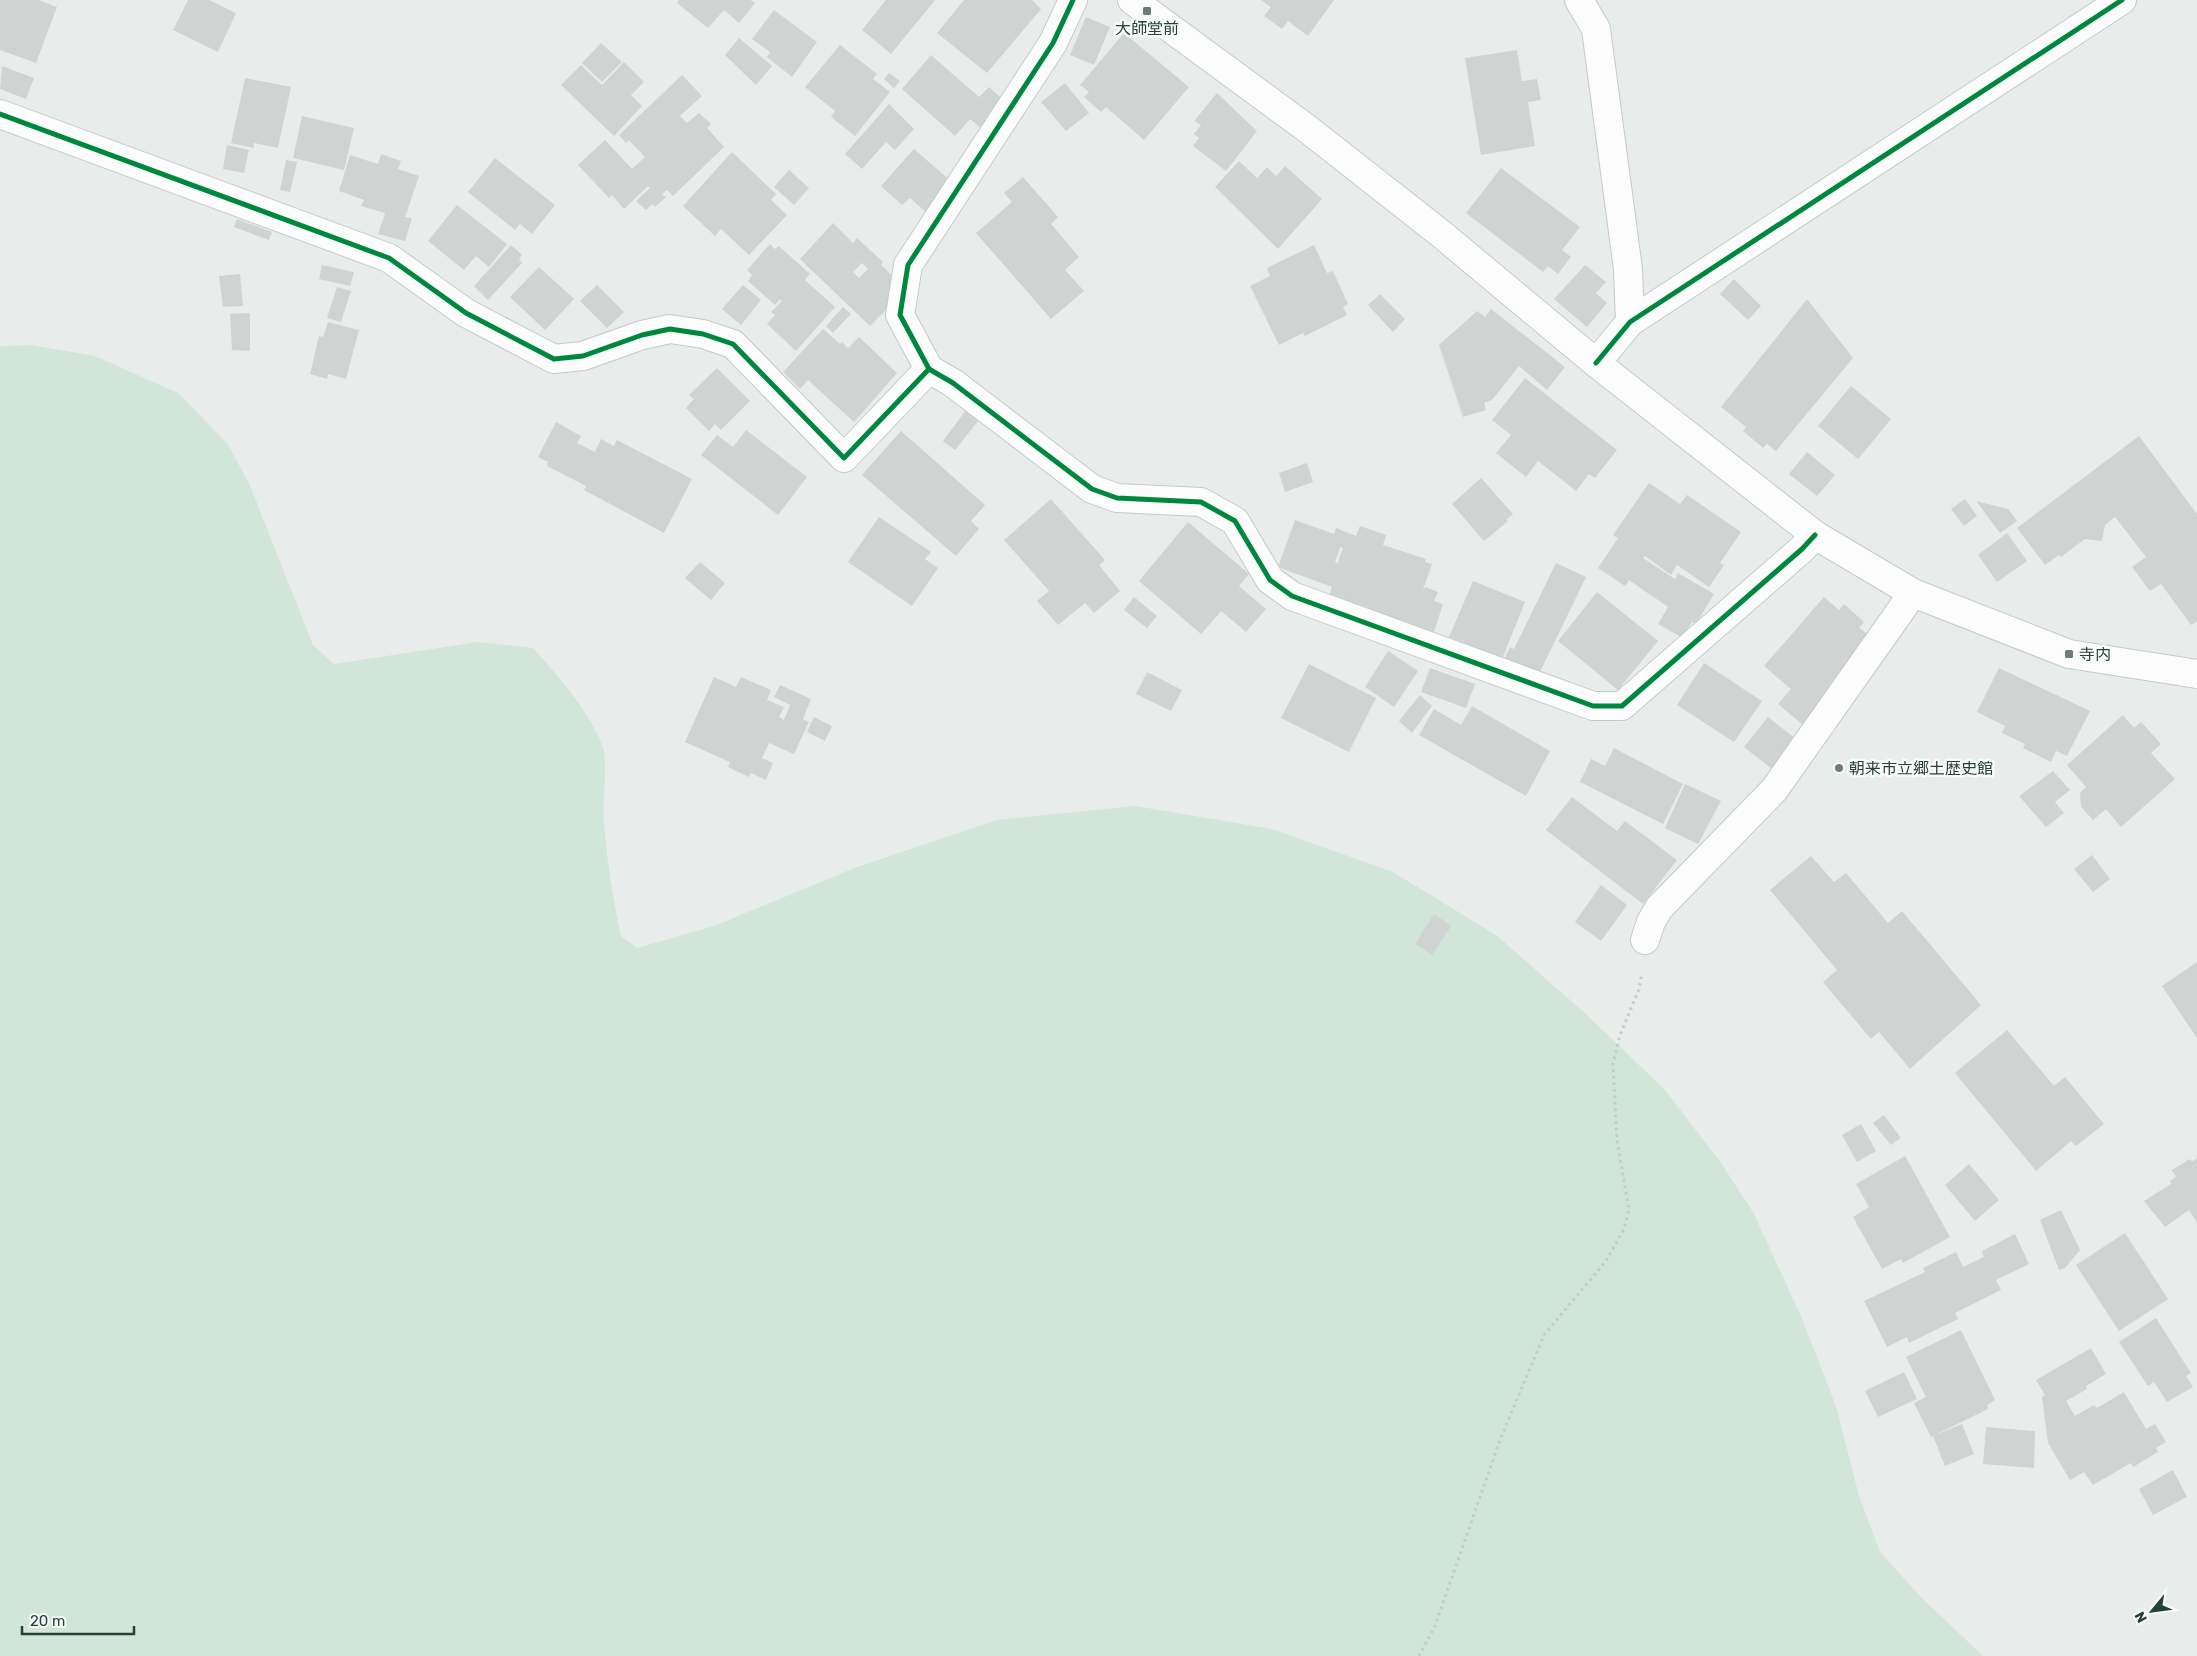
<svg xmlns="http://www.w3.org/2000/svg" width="2197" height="1656" font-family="Rubik,'Noto Sans JP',sans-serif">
  <rect width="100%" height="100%" fill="#e8edeb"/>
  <!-- green -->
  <path fill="#d1e6d8" d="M31,345L95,356L178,393L227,443L249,483L313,645L334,664L478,642L533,648C558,675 590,712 603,747C608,760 602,805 604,823C607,861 613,899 621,936L637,948L714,926L857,867L997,820L1135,806L1272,829L1393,872L1496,935L1586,1014L1665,1090L1721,1163L1753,1212L1801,1316L1836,1406L1859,1496L1880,1552L1921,1597L1983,1656H0V346Z"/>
  <!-- building -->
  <g fill="#cfd4d2" fill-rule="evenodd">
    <path d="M0,0H38L57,7L36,63L0,50Z"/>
    <path d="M188,0H209L236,13L218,52L173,30Z"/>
    <path d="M679,0H751L755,3L739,23L724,10L708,28L677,3Z"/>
    <path d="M886,0H935L891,54L862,30Z"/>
    <path d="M964,0H1032L1041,9L987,73L937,33Z"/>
    <path d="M1261,0H1334L1308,36L1288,21L1282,29L1264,16L1271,7Z"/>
    <path d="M774,10L817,42L792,77L767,57L770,52L752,39Z"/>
    <path d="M1086,17L1110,27L1094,65L1070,55Z"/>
    <path d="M1124,33L1189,87L1144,140L1106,107L1101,112L1084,97L1089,92L1080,85Z"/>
    <path d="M739,38L772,66L756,85L725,55Z"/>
    <path d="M601,43L622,62L602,82L582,63Z"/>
    <path d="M840,45L877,74L873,79L890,92L855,136L831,117L835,111L805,87Z"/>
    <path d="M1517,50L1522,81L1537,79L1541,100L1528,102L1535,146L1481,155L1465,58Z"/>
    <path d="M931,55L979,97L989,87L1007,103L987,133L970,119L955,136L902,89Z"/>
    <path d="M624,62L644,82L631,95L642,106L614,136L561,85L581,65L602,85Z"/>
    <path d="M2,66L34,78L26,99L0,89Z"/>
    <path d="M889,73L900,81L894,88L884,79Z"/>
    <path d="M682,75L702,96L680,116L687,123L699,113L711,124L707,128L724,147L673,196L667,190L662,194L666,197L655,207L652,204L646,210L636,201L650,188L648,186L624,209L612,195L609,198L578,165L605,140L632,169L645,157L629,140L626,143L619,135Z"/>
    <path d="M245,78L291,87L278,148L254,143V148L231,143Z"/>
    <path d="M1065,83L1089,113L1066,131L1041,102Z"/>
    <path d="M1217,93L1257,131L1226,171L1193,146L1199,138L1194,134L1201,125L1194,121Z"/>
    <path d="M889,104L914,129L895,150L886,142L862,169L845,154Z"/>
    <path d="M302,116L354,128L344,170L293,158Z"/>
    <path d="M227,145L249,150L244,173L223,169Z"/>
    <path d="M914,149L954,184L928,214L910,198L902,205L881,186Z"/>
    <path d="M732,152L776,194L771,200L787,215L749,255L721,229L715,236L683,206Z"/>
    <path d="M381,154L401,161L398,169L419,176L405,217L412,218L405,241L378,234L385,213L361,206L364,200L339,191L350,155L378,164Z"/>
    <path d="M495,158L555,205L532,234L520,224L515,230L468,192Z"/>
    <path d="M286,160L297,162L290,192L280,190Z"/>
    <path d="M1239,161L1257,178L1267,167L1276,176L1285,166L1322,199L1278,249L1215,187Z"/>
    <path d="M1501,168L1580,227L1562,250L1571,257L1558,274L1548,266L1543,272L1466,213Z"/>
    <path d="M789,170L809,188L794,205L774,187Z"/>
    <path d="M1023,177L1058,217L1051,224L1079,257L1065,270L1084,291L1051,319L976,233L1012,202L1004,193Z"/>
    <path d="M457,205L507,244L489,267L476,256L464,270L428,241Z"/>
    <path d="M237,219L272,232L269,240L234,227Z"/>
    <path d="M833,223L853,243L857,238L883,262L881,265L899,282L887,294L895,301L870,326L800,259ZM862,263L868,269L859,278L853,272Z"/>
    <path d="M770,244L775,249L779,246L810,274L805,280L835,307L796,351L767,324L775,315L771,312L782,301L780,299L775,305L748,281L752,275L747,270Z"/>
    <path d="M511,245L522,255L519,259L522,263L488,300L474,286Z"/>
    <path d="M1314,245L1327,273L1333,271L1348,304L1343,307L1347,315L1305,336L1303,333L1279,345L1250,286L1270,276L1267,268Z"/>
    <path d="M322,265L354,272L350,286L319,279Z"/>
    <path d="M1585,265L1606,282L1596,293L1607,303L1587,327L1554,299Z"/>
    <path d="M539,267L574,299L545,330L510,297Z"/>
    <path d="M240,274L243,306L223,307L219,276Z"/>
    <path d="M1734,279L1761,306L1748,320L1720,294Z"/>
    <path d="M597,285L624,312L607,328L580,301Z"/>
    <path d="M743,285L761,300L741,325L722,309Z"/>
    <path d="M337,287L351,291L341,322L327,318Z"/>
    <path d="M1380,294L1405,319L1393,332L1368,305Z"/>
    <path d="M1807,299L1853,358L1776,451L1767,444L1763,448L1743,431L1746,427L1721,407Z"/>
    <path d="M843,307L851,314L833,333L826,326Z"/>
    <path d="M1491,309L1565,367L1547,390L1519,366L1492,400L1484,403L1486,410L1463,417L1439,345L1477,311L1485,317Z"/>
    <path d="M250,313V351L232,350L230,314Z"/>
    <path d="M328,322L359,330L346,379L328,374L327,379L310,374L319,336L323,337Z"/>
    <path d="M823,329L840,344L842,342L848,348L859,337L897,373L854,422L808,380L800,389L783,372Z"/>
    <path d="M717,368L750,401L721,430L715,424L709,431L686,408L694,399L689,395Z"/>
    <path d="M1525,378L1617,450L1595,478L1589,474L1576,491L1538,461L1526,477L1496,453L1511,435L1492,420Z"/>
    <path d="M1851,386L1891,419L1858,459L1818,426Z"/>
    <path d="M966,410L979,420L955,450L943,441Z"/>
    <path d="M556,422L581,436L577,443L595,452L601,439L614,446L617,440L692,479L664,533L584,490L586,486L547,466L548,462L538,457Z"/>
    <path d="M746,430L807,477L778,515L701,455L717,435L733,447Z"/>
    <path d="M901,431L985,505L971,521L979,529L956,556L862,475Z"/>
    <path d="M2139,436L2197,514V621L2191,625L2161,584L2150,591L2132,567L2146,557L2115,517L2105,525L2102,541L2085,539L2061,557L2059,555L2045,565L2017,528Z"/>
    <path d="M1807,452L1835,475L1817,496L1789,474Z"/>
    <path d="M1307,463L1313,482L1285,492L1279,473Z"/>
    <path d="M1481,478L1513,514L1506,520L1508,521L1484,541L1452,504Z"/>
    <path d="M1649,483L1680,504L1687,495L1741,532L1720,563L1724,565L1709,587L1677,565L1671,575L1645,556L1643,558L1675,579L1678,573L1714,594L1696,624L1692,622L1683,638L1658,624L1668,607L1629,580L1625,586L1598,568L1618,538L1613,535Z"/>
    <path d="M1051,499L1105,560L1099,565L1120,591L1094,613L1085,603L1058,625L1037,601L1049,591L1004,540Z"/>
    <path d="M1965,499L1977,516L1964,526L1951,509Z"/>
    <path d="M1976,501L2008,509L2017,521L2000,533Z"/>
    <path d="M879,517L931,552L925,559L938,568L912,606L848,562Z"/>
    <path d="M1295,520L1334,534L1336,528L1356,536L1360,526L1386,535L1383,545L1426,559L1425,562L1432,564L1423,590L1426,587L1438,592L1434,601L1443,604L1434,632L1329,597L1332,587L1278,567ZM1340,547L1343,548L1338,562L1340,564L1335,562Z"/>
    <path d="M1188,522L1249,574L1239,586L1266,609L1246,632L1221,611L1201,634L1139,581Z"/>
    <path d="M2007,533L2027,561L1997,582L1978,555Z"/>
    <path d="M700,562L725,583L711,600L685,578Z"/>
    <path d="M1556,563L1586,577L1539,674L1505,658L1510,647L1514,649Z"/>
    <path d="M1473,581L1525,602L1502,659L1449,637Z"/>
    <path d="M1597,592L1658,641L1618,690L1558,641Z"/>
    <path d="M1134,597L1157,616L1147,628L1124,610Z"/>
    <path d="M1824,597L1839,610L1844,604L1864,622L1859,628L1870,636L1829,685L1833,689L1803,725L1778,704L1791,689L1764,666Z"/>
    <path d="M1388,651L1418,671L1394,707L1365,687Z"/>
    <path d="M1704,663L1762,701L1734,742L1677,705Z"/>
    <path d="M1309,664L1376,698L1349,752L1281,718Z"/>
    <path d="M1430,668L1475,684L1466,708L1421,692Z"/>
    <path d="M1999,668L2090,711L2067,756L2056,751L2051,762L2023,748L2025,744L2002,733L2005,726L1977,712Z"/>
    <path d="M1147,672L1182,690L1171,711L1136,694Z"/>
    <path d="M714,677L736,687L741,677L771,690L767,700L784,707L779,717L784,720L790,705L774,697L780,685L811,699L803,719L809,722L794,754L769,743L762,758L773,763L766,780L751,773L749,777L728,767L730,762L685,742Z"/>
    <path d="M1420,695L1432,706L1412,733L1399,721Z"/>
    <path d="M1472,706L1550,751L1526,796L1419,735L1434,709L1461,725Z"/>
    <path d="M2123,715L2134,728L2141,722L2161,744L2151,753L2175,779L2121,827L2106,809L2093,820L2081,807L2080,793L2086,787L2067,765Z"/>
    <path d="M814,717L832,726L825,741L807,732Z"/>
    <path d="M1768,717L1796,739L1772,769L1744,747Z"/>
    <path d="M1614,748L1683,784L1663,824L1580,782L1591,759L1605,766Z"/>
    <path d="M2053,771L2070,790L2055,802L2064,813L2046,827L2019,796Z"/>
    <path d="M1685,784L1721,801L1698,844L1665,828Z"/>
    <path d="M1572,797L1617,831L1625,821L1677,860L1643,904L1546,830Z"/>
    <path d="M2092,855L2110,879L2093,892L2074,869Z"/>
    <path d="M1811,856L1834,882L1846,873L1888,923L1902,911L1981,1005L1910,1069L1879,1032L1871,1039L1823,982L1837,970L1770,890Z"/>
    <path d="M1601,885L1627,905L1601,941L1575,922Z"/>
    <path d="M1434,914L1451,926L1432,955L1415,944Z"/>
    <path d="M2197,962V1038L2162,986Z"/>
    <path d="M2007,1030L2054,1086L2065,1077L2104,1124L2076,1146L2071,1141L2036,1171L1955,1073Z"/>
    <path d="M1884,1115L1901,1138L1891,1145L1873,1123Z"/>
    <path d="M1861,1124L1876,1151L1857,1162L1842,1135Z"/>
    <path d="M1905,1156L1950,1237L1903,1263L1901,1259L1882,1269L1853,1217L1869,1207L1856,1184Z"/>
    <path d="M2197,1158V1223L2189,1210L2165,1227L2144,1201L2171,1184L2170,1181L2176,1177L2172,1170L2190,1159L2192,1162Z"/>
    <path d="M1969,1164L1999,1200L1975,1221L1945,1185Z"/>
    <path d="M2061,1210L2080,1250L2065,1268L2059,1270L2040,1220Z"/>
    <path d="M2125,1233L2168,1299L2119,1331L2076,1265Z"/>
    <path d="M2015,1234L2029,1264L1996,1280L2001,1290L1955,1313L1958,1319L1909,1343L1907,1337L1887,1347L1864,1301L1925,1272L1923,1268L1956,1252L1963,1267L1984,1257L1982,1251Z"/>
    <path d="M2156,1318L2191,1373L2186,1376L2193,1387L2167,1402L2154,1382L2148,1386L2119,1342Z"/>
    <path d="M1961,1330L1995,1400L1987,1405L1988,1409L1931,1437L1914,1403L1926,1397L1906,1357Z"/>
    <path d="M2091,1348L2106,1374L2086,1386L2087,1389L2066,1401L2075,1416L2094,1405L2097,1408L2124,1392L2146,1429L2155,1424L2166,1442L2156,1448L2158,1452L2133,1467L2131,1463L2093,1485L2084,1472L2070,1480L2048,1443L2042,1397L2045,1395L2036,1380Z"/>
    <path d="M1904,1372L1917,1399L1878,1417L1865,1391Z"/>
    <path d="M1962,1424L1974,1454L1945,1466L1933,1436Z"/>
    <path d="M1986,1427L2035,1431L2034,1468L1983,1464Z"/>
    <path d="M2173,1470L2187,1497L2153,1515L2139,1489Z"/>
  </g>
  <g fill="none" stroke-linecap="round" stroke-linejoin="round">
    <defs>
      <g id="minor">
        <path d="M1073,0L1053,43L908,265L900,315L929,369L953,383L1092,489L1117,498L1201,502L1235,521L1270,580L1292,596L1593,706H1622L1802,549L1815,535"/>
        <path d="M1132,0L1305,127L1440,233L1596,363L1815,535L1913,593L2069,654L2197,674"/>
        <path d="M1579,0L1596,29L1628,269L1630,322"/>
        <path d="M0,114L389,258L466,313L554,359L583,356L642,335L670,329L703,334L733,344L844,458L929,369"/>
        <path d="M1596,363L1630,322L2122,0"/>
        <path d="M1645,940L1651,922L1659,908L1774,790L1913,593"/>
      </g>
    </defs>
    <!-- minor casing -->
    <use href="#minor" stroke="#c5cac8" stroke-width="30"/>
    <!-- path -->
    <path stroke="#c3ccca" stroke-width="3" stroke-dasharray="2.5 4" stroke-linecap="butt" d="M1419,1656L1435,1626L1500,1440L1544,1335L1606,1261L1624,1229L1629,1210L1617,1140L1613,1063L1620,1035L1639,989L1642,973"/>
    <!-- minor -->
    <use href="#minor" stroke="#fcfcfc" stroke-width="28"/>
    <defs>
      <g id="cycleway">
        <path d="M1073,0L1053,43L908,265L900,315L929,369L953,383L1092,489L1117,498L1201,502L1235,521L1270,580L1292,596L1593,706H1622L1802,549L1815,535"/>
        <path d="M0,114L389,258L466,313L554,359L583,356L642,335L670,329L703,334L733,344L844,458L929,369"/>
        <path d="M1596,363L1630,322L2122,0"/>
      </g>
    </defs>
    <!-- cycleway casing -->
    <use href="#cycleway" stroke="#f7fbf9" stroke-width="8"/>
    <!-- cycleway -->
    <use href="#cycleway" stroke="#00873e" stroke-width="5"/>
  </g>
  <!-- markers -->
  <g fill="#697e78" stroke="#f7fbf9" stroke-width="2">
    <rect x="1142" y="6" width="10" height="10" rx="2.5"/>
    <rect x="2064" y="649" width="10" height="10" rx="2.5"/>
    <circle cx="1839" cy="768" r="5"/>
  </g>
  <g text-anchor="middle" stroke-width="5" stroke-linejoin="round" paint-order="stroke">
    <!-- poi labels -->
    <g font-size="16" fill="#24423a" stroke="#f7fbf9" text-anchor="start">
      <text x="1147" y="34" text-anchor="middle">大師堂前</text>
      <text x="2079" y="660">寺内</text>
      <text x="1849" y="774">朝来市立郷土歴史館</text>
    </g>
  </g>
  <!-- north arrow -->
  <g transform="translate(2152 1611) rotate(241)" stroke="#f7fbf9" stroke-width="4" paint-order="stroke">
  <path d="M0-4L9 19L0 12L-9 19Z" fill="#24423a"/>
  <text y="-8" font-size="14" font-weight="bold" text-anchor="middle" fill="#24423a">N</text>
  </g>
  <!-- scale -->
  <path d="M22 1626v8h112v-8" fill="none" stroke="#24423a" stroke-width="2.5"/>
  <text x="30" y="1626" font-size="15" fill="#24423a" stroke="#f7fbf9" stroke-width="4" paint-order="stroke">20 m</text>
</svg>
